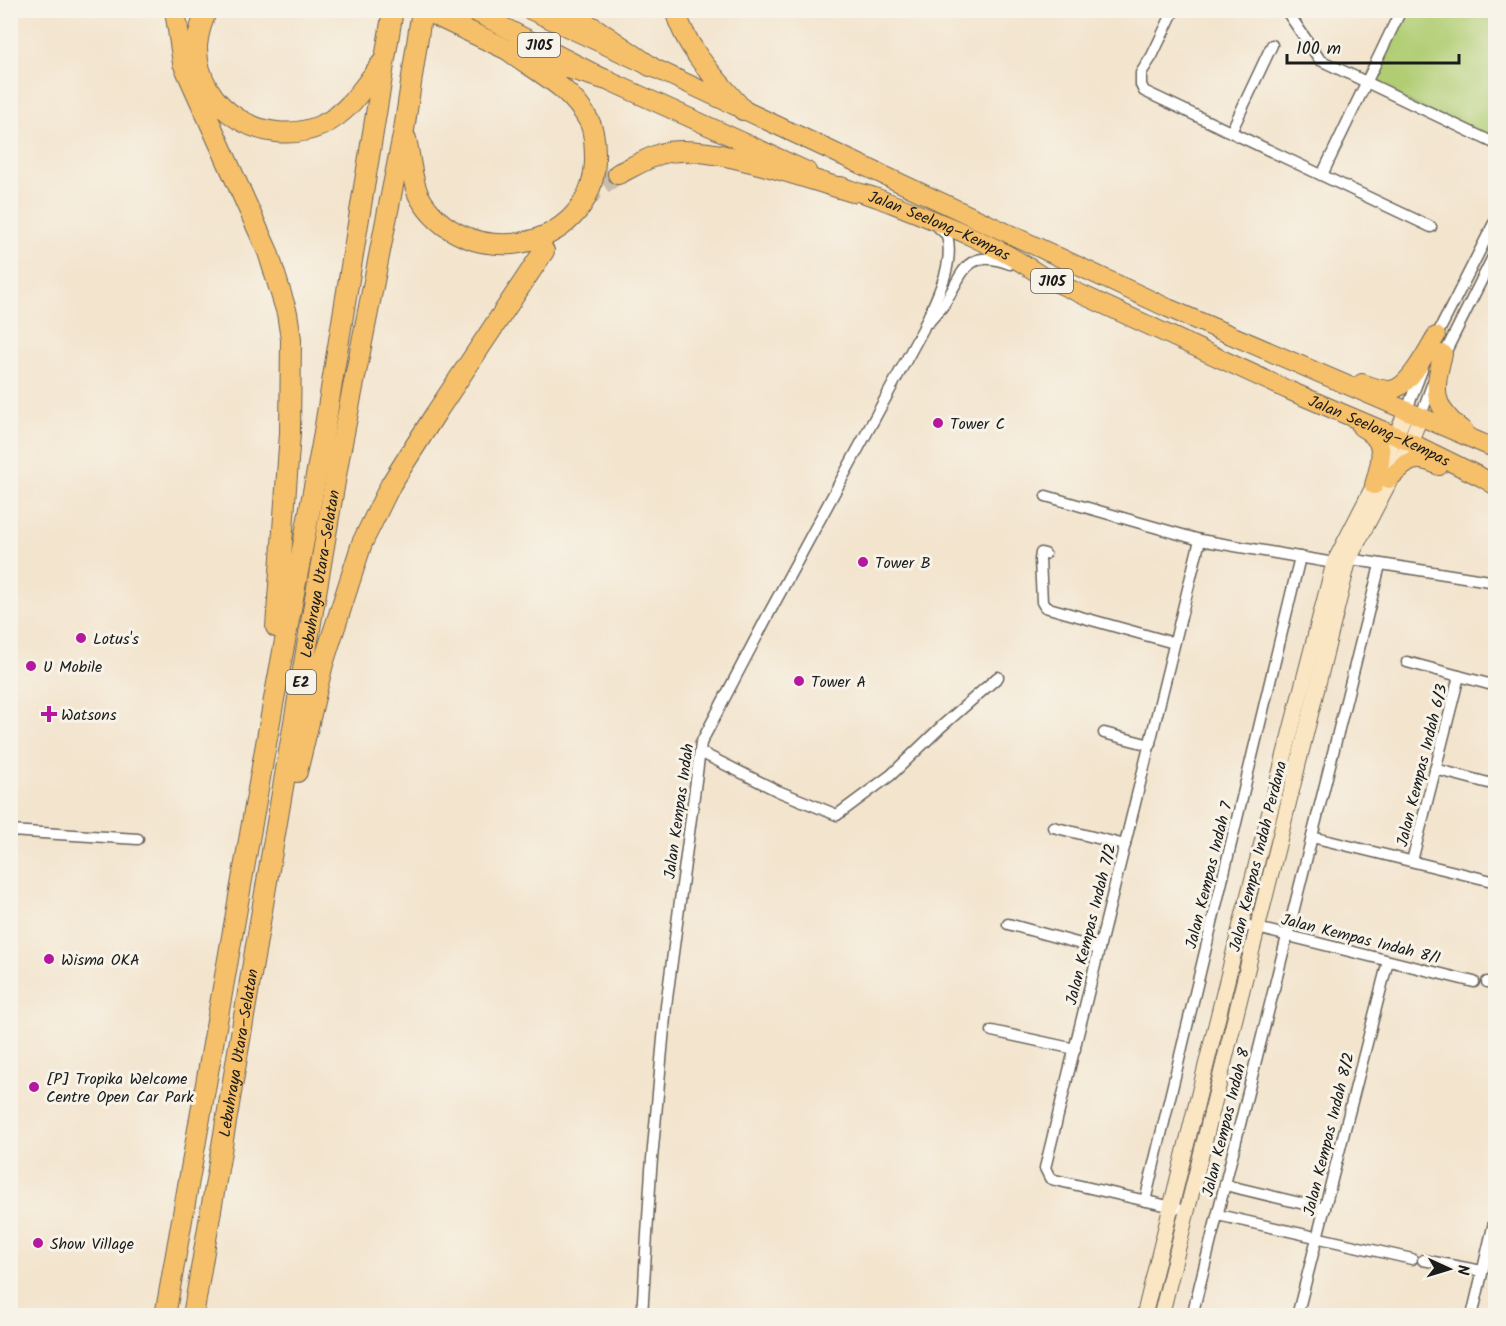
<svg xmlns="http://www.w3.org/2000/svg" width="1506" height="1326" font-family="Kalam,sans-serif">
  <rect width="100%" height="100%" fill="#f7f3e8"/>
  <filter id="ink" filterUnits="userSpaceOnUse"><feTurbulence type="fractalNoise" baseFrequency=".0167" numOctaves="2"/><feDisplacementMap in="SourceGraphic" scale="12" xChannelSelector="R" yChannelSelector="G"/><feConvolveMatrix kernelMatrix="1 2 1 2 8 2 1 2 1" color-interpolation-filters="sRGB"/></filter>
  <filter id="wash" filterUnits="userSpaceOnUse"><feTurbulence type="fractalNoise" baseFrequency=".008" numOctaves="4" result="noise"/><feDisplacementMap in="SourceGraphic" scale="24" xChannelSelector="R" yChannelSelector="G"/><feGaussianBlur stdDeviation="1.35" result="paint"/><feColorMatrix in="noise" values="0 0 0 0 0 0 0 0 0 0 0 0 0 0 0 0 0 1.4 0 .05"/><feComposite in="paint" operator="in"/></filter>
  <g filter="url(#wash)">
    <rect width="100%" height="100%" fill="#f3e4cd"/>
    <!-- green -->
    <path fill="#b0cd73" stroke="#667448" stroke-width="1.5" d="M1401,11H1495V144L1366,82Z"/>
  </g>
  <g filter="url(#ink)">
    <g fill="none" stroke-linecap="round" stroke-linejoin="round">
      <!-- highway-tunnel -->
      <path stroke="#c8bcaa" stroke-width="20" stroke-dasharray="20 10" stroke-linecap="butt" d="M582,205L594,190L618,174"/>
      <defs>
        <g id="street">
          <path d="M1174,10L1152,56L1141,73V85L1144,91L1431,227"/>
          <path d="M1286,10L1320,60L1496,144"/>
          <path d="M1231,132L1272,45"/>
          <path d="M1322,175L1401,10"/>
          <path d="M929,322C933,317 938,312 942,307C963,277 963,246 1010,264"/>
          <path d="M1435,339L1496,219"/>
          <path d="M1442,359L1496,251"/>
          <path d="M1406,412L1422,370"/>
          <path d="M1420,418L1433,382"/>
          <path d="M1046,496L1200,540L1334,563"/>
          <path d="M1045,554L1041,553L1040,559L1042,602L1045,607L1174,643"/>
          <path d="M1349,559L1496,582"/>
          <path d="M1407,662L1496,686"/>
          <path d="M1104,733L1150,745"/>
          <path d="M700,752L778,791L837,815L891,775L942,726L998,677"/>
          <path d="M1435,769L1496,785"/>
          <path d="M1053,827L1125,845"/>
          <path d="M10,831L138,839"/>
          <path d="M1312,837L1496,882"/>
          <path d="M1412,861L1459,676"/>
          <path d="M1008,924L1099,949"/>
          <path d="M1241,924L1474,982"/>
          <path d="M1487,982L1496,984"/>
          <path d="M992,1031L1075,1049"/>
          <path d="M1225,1185L1325,1209"/>
          <path d="M1145,1201L1300,557"/>
          <path d="M1177,1208L1055,1180L1050,1178L1045,1168L1200,540"/>
          <path d="M1218,1215L1412,1259"/>
          <path d="M1423,1260L1482,1271"/>
          <path d="M642,1316L651,1170L666,1006L701,743L767,617L923,329C935,300 955,267 947,235L937,226"/>
          <path d="M1192,1316L1380,565"/>
          <path d="M1297,1316L1388,961"/>
          <path d="M1472,1316L1496,1214"/>
        </g>
        <g id="secondary">
          <path d="M1144,1316L1241,924L1334,563L1374,485L1406,412"/>
          <path d="M1161,1316L1349,559L1410,442L1420,418"/>
        </g>
        <g id="primary">
          <path d="M471,10L607,80L807,171"/>
          <path d="M530,10L1168,308L1496,449"/>
          <path id="s1" d="M841,186C854,192 867,194 880,199C936,221 993,242 1042,276L1288,390L1410,442L1483,478L1496,486"/>
          <path d="M1443,354C1433,390 1432,407 1464,431"/>
          <path d="M1362,383C1370,386 1381,390 1390,390C1409,389 1427,350 1436,336"/>
          <path d="M1361,427C1389,442 1381,460 1374,485"/>
          <path d="M1389,479C1408,461 1413,454 1439,466"/>
        </g>
        <g id="highway">
          <path d="M175,10L183,63L268,252L287,313L291,339L290,433L276,627"/>
          <path d="M207,10C202,21 198,34 197,46C196,110 266,150 322,125C349,113 365,85 382,63"/>
          <path d="M424,10L508,50L607,80"/>
          <path d="M562,10L596,29L650,66"/>
          <path d="M675,10C686,50 717,80 743,110"/>
          <path d="M406,139C410,155 412,183 419,196C462,274 592,254 595,161C595,148 595,132 589,121C569,85 538,73 508,50"/>
          <path d="M618,174C632,167 646,159 660,154C703,140 807,179 853,192"/>
          <path d="M297,772L323,664L362,543L391,484L436,413L544,251"/>
          <path d="M165,1316L272,710L322,444L393,10"/>
          <path id="s2" d="M193,1316L339,458L404,130L422,10"/>
        </g>
      </defs>
      <!-- street casing -->
      <use href="#street" stroke="#67625a" stroke-width="13"/>
      <!-- secondary casing -->
      <use href="#secondary" stroke="#67625a" stroke-width="17"/>
      <!-- primary casing -->
      <use href="#primary" stroke="#67625a" stroke-width="20"/>
      <!-- highway casing -->
      <use href="#highway" stroke="#67625a" stroke-width="22"/>
      <!-- street -->
      <use href="#street" stroke="#fff" stroke-width="10"/>
      <!-- secondary -->
      <use href="#secondary" stroke="#fbe6c4" stroke-width="15"/>
      <!-- primary -->
      <use href="#primary" stroke="#f6c06b" stroke-width="18"/>
      <!-- highway -->
      <use href="#highway" stroke="#f6c06b" stroke-width="20"/>
    </g>
  </g>
  <!-- markers -->
  <g fill="#b5179e" stroke="#f7f3e8" stroke-width="2">
    <circle cx="938" cy="423" r="6"/>
    <circle cx="863" cy="562" r="6"/>
    <circle cx="81" cy="638" r="6"/>
    <circle cx="31" cy="666" r="6"/>
    <circle cx="799" cy="681" r="6"/>
    <path d="M46 705h6v6h6v6h-6v6h-6v-6h-6v-6h6z"/>
    <circle cx="49" cy="959" r="6"/>
    <circle cx="34" cy="1087" r="6"/>
    <circle cx="38" cy="1243" r="6"/>
  </g>
  <g text-anchor="middle" stroke-width="6" stroke-linejoin="round" paint-order="stroke">
    <!-- shield labels -->
    <g fill="#f7f3e8" stroke="#5e5c59" stroke-width="1.5">
      <rect x="518" y="33" width="42" height="24" rx="4.5"/>
      <rect x="1031" y="269" width="42" height="24" rx="4.5"/>
      <rect x="286" y="670" width="30" height="24" rx="4.5"/>
    </g>
    <g font-size="15" font-weight="bold" fill="#1c1c1c">
      <text x="539" y="50">J105</text>
      <text x="1052" y="286">J105</text>
      <text x="301" y="687">E2</text>
    </g>
    <!-- street labels -->
    <g font-size="16" fill="#1c1c1c" stroke="#f7f3e8">
      <text dy="6" stroke="none"><textPath href="#s1" startOffset="106">Jalan Seelong–Kempas</textPath></text>
      <text dy="6" stroke="none"><textPath href="#s1" startOffset="592">Jalan Seelong–Kempas</textPath></text>
      <text dy="6" stroke="none"><textPath href="#s2" startOffset="753">Lebuhraya Utara–Selatan</textPath></text>
      <text transform="translate(1421 765) rotate(-76)" y="6">Jalan Kempas Indah 6/3</text>
      <text transform="translate(678 811) rotate(-82)" y="6">Jalan Kempas Indah</text>
      <text transform="translate(1257 856) rotate(-76)" y="6">Jalan Kempas Indah Perdana</text>
      <text transform="translate(1208 875) rotate(-76)" y="6">Jalan Kempas Indah 7</text>
      <text transform="translate(1090 924) rotate(-76)" y="6">Jalan Kempas Indah 7/2</text>
      <text transform="translate(1361 938) rotate(14)" y="6">Jalan Kempas Indah 8/1</text>
      <text dy="6" stroke="none"><textPath href="#s2" startOffset="267">Lebuhraya Utara–Selatan</textPath></text>
      <text transform="translate(1225 1122) rotate(-76)" y="6">Jalan Kempas Indah 8</text>
      <text transform="translate(1328 1134) rotate(-76)" y="6">Jalan Kempas Indah 8/2</text>
    </g>
    <!-- poi labels -->
    <g font-size="16" fill="#1c1c1c" stroke="#f7f3e8" text-anchor="start">
      <text x="950" y="429">Tower C</text>
      <text x="875" y="568">Tower B</text>
      <text x="93" y="644">Lotus's</text>
      <text x="43" y="672">U Mobile</text>
      <text x="811" y="687">Tower A</text>
      <text x="61" y="720">Watsons</text>
      <text x="61" y="965">Wisma OKA</text>
      <text x="46" y="1084">[P] Tropika Welcome<tspan x="46" dy="18">Centre Open Car Park</tspan></text>
      <text x="50" y="1249">Show Village</text>
    </g>
  </g>
  <!-- margin -->
  <rect width="1506" height="1326" fill="none" stroke="#f7f3e8" stroke-width="36"/>
  <!-- north arrow -->
  <g transform="translate(1449 1269) rotate(94)" stroke="#f7f3e8" stroke-width="4.5" paint-order="stroke">
  <path d="M0-4.5L10 22L0 15L-10 22Z" fill="#1c1c1c"/>
  <text y="-9" font-size="16" font-weight="bold" text-anchor="middle" fill="#1c1c1c">N</text>
  </g>
  <!-- scale -->
  <path d="M1287 54v9h172v-9" fill="none" stroke="#1c1c1c" stroke-width="3"/>
  <text x="1296" y="54" font-size="18" fill="#1c1c1c" stroke="#f7f3e8" stroke-width="4.5" paint-order="stroke">100 m</text>
</svg>
